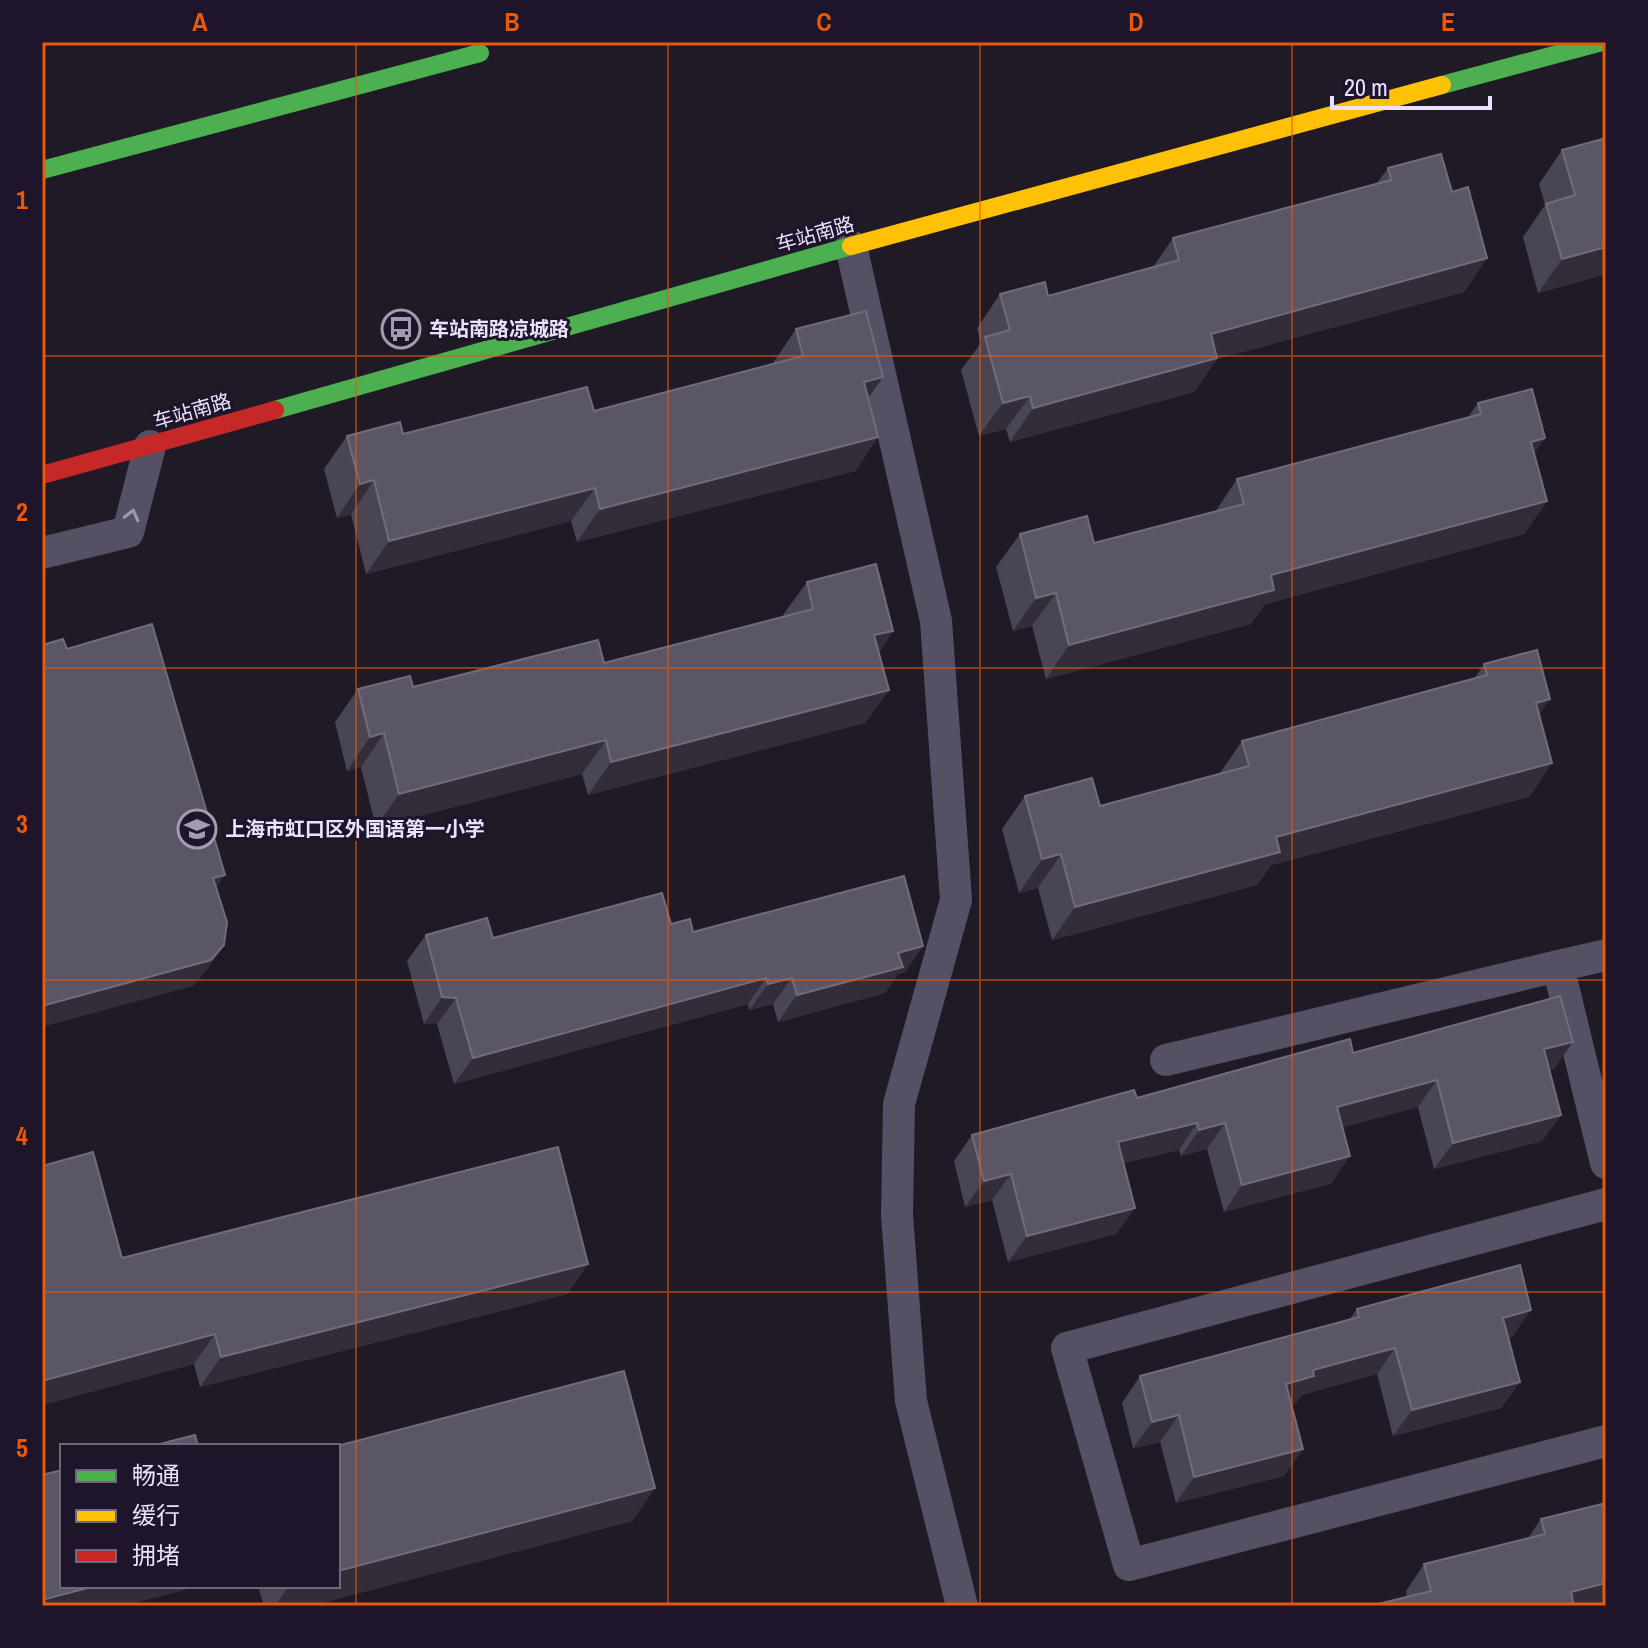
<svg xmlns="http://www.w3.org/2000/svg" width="1648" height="1648" font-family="'Archivo Narrow','Noto Sans SC',sans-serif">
  <rect width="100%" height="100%" fill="#1f1a25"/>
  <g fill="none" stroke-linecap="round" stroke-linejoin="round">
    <!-- lane -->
    <g stroke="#565064" stroke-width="32">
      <path d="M851,246L936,621L956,900L899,1104L897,1215L911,1401L962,1606"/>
      <path d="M42,553L128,532L150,446"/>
      <path d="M1558,966L1606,955"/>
      <path d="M1166,1060L1558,966L1606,1163"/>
      <path d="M1606,1204L1067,1348L1129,1565L1606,1441"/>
    </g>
    <!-- fast -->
    <g stroke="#4caf50" stroke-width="18">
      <path d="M1442,85L1602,42"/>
      <path d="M42,170L480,53"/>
      <path d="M275,410L851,246"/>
    </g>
    <!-- slow -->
    <path stroke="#ffc107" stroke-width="18" d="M851,246L1442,85"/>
    <!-- jam -->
    <path stroke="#c62828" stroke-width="18" d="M42,475L275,410"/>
  </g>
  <!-- wall -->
  <g fill="#4a4553">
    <path d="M1562,150L1606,274L1538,293L1523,237L1545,205L1539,184Z"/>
    <path d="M1388,168L1452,192L1487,258L1464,292L1217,359L1194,392L1010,442L1006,429L979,436L961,370L981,343L977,328L1000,294L1048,296L1153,267L1173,238L1377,183Z"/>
    <path d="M796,329L868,398L878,437L855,471L577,542L571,521L366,574L351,514L337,518L324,469L347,436L403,434L594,411L773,364V363Z"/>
    <path d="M1478,403L1545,438L1534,453L1547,501L1524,534L1265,604L1251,624L1046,679L1032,626L1013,631L996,567L1020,534L1094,543L1215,512L1237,479L1468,417Z"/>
    <path d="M807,582L893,631L879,652L889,690L865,723L588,795L582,774L376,827L361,767L347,771L335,722L358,689L413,687L604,663L784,617L783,615Z"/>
    <path d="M1484,664L1539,715L1552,763L1529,797L1271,865L1257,885L1052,940L1038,888L1019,893L1002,829L1025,796L1100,806L1220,773L1242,741L1474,679Z"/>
    <path d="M671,924L693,932L923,946L905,972L898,974L885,993L778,1022L773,1004L749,1010L748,1004L454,1084L437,1024H424L407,961L426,935L493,938Z"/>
    <path d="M1353,1053L1554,1069L1549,1070L1561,1115L1542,1141L1434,1169L1418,1107L1342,1127L1332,1183L1224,1212L1207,1149L1181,1156L1179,1150L1123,1163L1135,1208L1116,1234L1008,1262L992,1200L965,1207L954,1161L972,1135L1137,1098Z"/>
    <path d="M42,1166L122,1258L588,1264L567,1294L200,1387L194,1364L42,1405Z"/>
    <path d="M1357,1309L1513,1336L1508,1338L1520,1382L1501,1408L1393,1436L1377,1374L1301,1395L1296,1403L1291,1404L1303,1449L1284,1476L1176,1503L1160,1442L1133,1448L1122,1403L1140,1376L1350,1319Z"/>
    <path d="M655,1488L632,1521L310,1606H264L258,1586H338Z"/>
    <path d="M1541,1519L1606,1605L1370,1606L1407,1597L1406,1591L1424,1564L1528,1538Z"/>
  </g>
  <!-- shaded-wall -->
  <g fill="#322d39">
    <path d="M1606,247V274L1538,293L1562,259Z"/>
    <path d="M1487,258L1464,292L1217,359L1194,392L1010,442L1033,408L1211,334Z"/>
    <path d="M883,377L860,410L864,382Z"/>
    <path d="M1030,396L1006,429L979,436L1003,403Z"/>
    <path d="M878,437L855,471L577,542L600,509Z"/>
    <path d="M1545,438L1521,471L1531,442Z"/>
    <path d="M374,480L351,514L337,518L360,484Z"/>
    <path d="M595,488L571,521L366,574L389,541Z"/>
    <path d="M1547,501L1524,534L1265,604L1251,624L1046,679L1069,645L1271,575Z"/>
    <path d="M1056,593L1032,626L1013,631L1036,598Z"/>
    <path d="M893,631L870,664L874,635Z"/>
    <path d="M889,690L865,723L588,795L611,762Z"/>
    <path d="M1550,699L1527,733L1536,703Z"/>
    <path d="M384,733L361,767L347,771L370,737Z"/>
    <path d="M606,740L582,774L376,827L399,794Z"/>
    <path d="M1552,763L1529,797L1271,865L1257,885L1052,940L1075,907L1276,837Z"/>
    <path d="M1061,854L1038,888L1019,893L1042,859Z"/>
    <path d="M225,875L207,901L213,878Z"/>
    <path d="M224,945L206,971L193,986L42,1027V1006Z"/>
    <path d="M923,946L905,972L898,974L885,993L778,1022L797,995L898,953Z"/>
    <path d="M766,978L748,1004L454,1084L473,1058Z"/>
    <path d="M792,978L773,1004L749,1010L768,984Z"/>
    <path d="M442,997L456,998L437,1024H424Z"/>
    <path d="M1573,1042L1554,1069L1525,1075L1544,1049Z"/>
    <path d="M1437,1080L1418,1107L1318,1134L1337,1107Z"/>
    <path d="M1561,1115L1542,1141L1434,1169L1453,1143Z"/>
    <path d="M1197,1123L1179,1150L1100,1168L1118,1142Z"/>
    <path d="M1225,1123L1207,1149L1181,1156L1199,1130Z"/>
    <path d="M1350,1156L1332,1183L1224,1212L1242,1185Z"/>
    <path d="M1011,1174L992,1200L965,1207L984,1181Z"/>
    <path d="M1135,1208L1116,1234L1008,1262L1027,1236Z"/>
    <path d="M588,1264L567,1294L200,1387L221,1357Z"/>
    <path d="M1531,1310L1513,1336L1484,1344L1503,1318Z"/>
    <path d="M215,1334L194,1364L42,1405V1381Z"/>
    <path d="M1395,1348L1377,1374L1301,1395L1296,1403L1267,1410L1286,1384L1313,1370Z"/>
    <path d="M1520,1382L1501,1408L1393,1436L1412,1410Z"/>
    <path d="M1179,1415L1160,1442L1133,1448L1152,1422Z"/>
    <path d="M1303,1449L1284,1476L1176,1503L1194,1477Z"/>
    <path d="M655,1488L632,1521L310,1606H275L289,1586H338V1571Z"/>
    <path d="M1606,1583V1605L1561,1606L1571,1592Z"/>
    <path d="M95,1586H200L123,1606H42V1600Z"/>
  </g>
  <!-- building -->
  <g fill="#5b5665" stroke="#726b7c" stroke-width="2">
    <path d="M1606,138V247L1562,259L1546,204L1575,195L1562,150Z"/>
    <path d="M1441,154L1452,192L1468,187L1487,258L1211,334L1217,358L1033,408L1030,396L1003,403L985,337L1010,330L1000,294L1045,282L1048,296L1179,260L1173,238L1391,180L1388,168Z"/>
    <path d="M866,311L883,377L864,382L878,437L600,509L595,488L389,541L374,480L360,484L347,436L400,422L403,434L587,387L594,411L803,356L796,329Z"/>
    <path d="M1532,389L1545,438L1531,442L1547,501L1271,575L1274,590L1069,645L1056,593L1036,598L1020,534L1087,516L1094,543L1244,504L1237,479L1481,414L1478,403Z"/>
    <path d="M876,564L893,631L874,635L889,690L611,762L606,740L399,794L384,733L370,737L358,689L410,676L413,687L598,640L604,663L813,609L807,582Z"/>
    <path d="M152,624L225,875L213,878L227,922L224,945L211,960L42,1006V645L63,639L67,649Z"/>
    <path d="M1537,650L1550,699L1536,703L1552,763L1276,837L1280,852L1075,907L1061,854L1042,859L1025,796L1092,778L1100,806L1249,766L1242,741L1487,675L1484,664Z"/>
    <path d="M904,876L923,946L898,953L903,967L797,995L792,978L768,984L766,978L473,1058L456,998L442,997L426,935L487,918L493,938L662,893L671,924L690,919L693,932Z"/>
    <path d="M1560,996L1573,1042L1544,1049L1561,1115L1453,1143L1437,1080L1337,1107L1350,1156L1242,1185L1225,1123L1199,1130L1197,1123L1118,1142L1135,1208L1027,1236L1011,1174L984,1181L972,1135L1134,1090L1137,1098L1350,1039L1353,1053Z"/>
    <path d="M558,1147L588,1264L221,1357L215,1334L42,1381V1166L93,1152L122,1258Z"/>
    <path d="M1520,1265L1531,1310L1503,1318L1520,1382L1412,1410L1395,1348L1313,1370L1314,1376L1286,1384L1303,1449L1194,1477L1179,1415L1152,1422L1140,1376L1359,1317L1357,1309Z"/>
    <path d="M624,1371L655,1488L338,1571L337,1446Z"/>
    <path d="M195,1435L198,1446H152Z"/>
    <path d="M62,1470V1586H95L42,1600V1475Z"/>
    <path d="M1606,1503V1583L1571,1592L1574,1606H1370L1431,1591L1424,1564L1545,1534L1541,1519Z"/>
  </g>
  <!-- one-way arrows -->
  <defs><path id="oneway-chevron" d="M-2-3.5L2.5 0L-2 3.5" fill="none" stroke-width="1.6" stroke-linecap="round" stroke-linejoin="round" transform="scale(2)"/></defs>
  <use stroke="#a098b0" href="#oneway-chevron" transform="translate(132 515) rotate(-76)"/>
  <!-- grid -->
  <path fill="none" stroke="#e8590c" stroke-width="2" stroke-opacity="0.55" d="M356,42V1606M668,42V1606M980,42V1606M1292,42V1606M42,356H1606M42,668H1606M42,980H1606M42,1292H1606"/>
  <!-- icons -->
  <defs>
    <symbol id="bus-ring" viewBox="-11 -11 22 22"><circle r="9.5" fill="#1e152a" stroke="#a49bb0" stroke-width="1.5"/><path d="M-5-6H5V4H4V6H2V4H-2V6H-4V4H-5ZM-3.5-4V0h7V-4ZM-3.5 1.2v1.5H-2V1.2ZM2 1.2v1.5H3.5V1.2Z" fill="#a49bb0"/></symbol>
    <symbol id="school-ring" viewBox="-11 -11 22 22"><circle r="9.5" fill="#1e152a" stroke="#a49bb0" stroke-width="1.5"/><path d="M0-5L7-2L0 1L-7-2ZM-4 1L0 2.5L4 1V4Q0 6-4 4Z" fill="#a49bb0"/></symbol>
  </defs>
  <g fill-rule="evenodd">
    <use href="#bus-ring" x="379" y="307" width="44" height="44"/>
    <use href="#school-ring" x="175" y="807" width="44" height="44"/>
  </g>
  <g text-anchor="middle" stroke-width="6" stroke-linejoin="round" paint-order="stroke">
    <!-- street labels -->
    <g font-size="20" fill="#ebe1fb" stroke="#1e152a">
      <text transform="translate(815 234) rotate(-16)" y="7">车站南路</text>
      <text transform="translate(192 411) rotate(-16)" y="7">车站南路</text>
    </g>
    <!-- poi labels -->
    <g font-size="20" font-weight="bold" fill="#ebe1fb" stroke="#1e152a" text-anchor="start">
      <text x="429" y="336">车站南路凉城路</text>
      <text x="225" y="836">上海市虹口区外国语第一小学</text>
    </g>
  </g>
  <!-- border -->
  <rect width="1648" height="1648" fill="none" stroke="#1e152a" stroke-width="88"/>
  <!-- legend -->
  <rect x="60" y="1444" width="280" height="144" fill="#1e152a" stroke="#70677e" stroke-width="2"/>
  <rect x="76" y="1470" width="40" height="12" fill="#4caf50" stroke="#70677e" stroke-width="2"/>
  <text x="132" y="1484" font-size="24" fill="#ebe1fb">畅通</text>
  <rect x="76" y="1510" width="40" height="12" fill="#ffc107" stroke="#70677e" stroke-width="2"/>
  <text x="132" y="1524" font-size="24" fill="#ebe1fb">缓行</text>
  <rect x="76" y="1550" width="40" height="12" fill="#c62828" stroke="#70677e" stroke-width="2"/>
  <text x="132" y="1564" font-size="24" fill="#ebe1fb">拥堵</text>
  <!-- scale -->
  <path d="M1332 96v12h158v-12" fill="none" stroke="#ebe1fb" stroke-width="4"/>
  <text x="1344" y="96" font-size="24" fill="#ebe1fb" stroke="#1e152a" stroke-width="6" paint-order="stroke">20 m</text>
  <rect x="44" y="44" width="1560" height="1560" fill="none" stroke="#e8590c" stroke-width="3"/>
  <g font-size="26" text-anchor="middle" font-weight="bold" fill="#e8590c">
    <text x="200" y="31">A</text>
    <text x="512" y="31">B</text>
    <text x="824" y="31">C</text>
    <text x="1136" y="31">D</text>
    <text x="1448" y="31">E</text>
    <text x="22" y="209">1</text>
    <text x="22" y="521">2</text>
    <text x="22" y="833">3</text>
    <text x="22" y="1145">4</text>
    <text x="22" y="1457">5</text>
  </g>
</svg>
